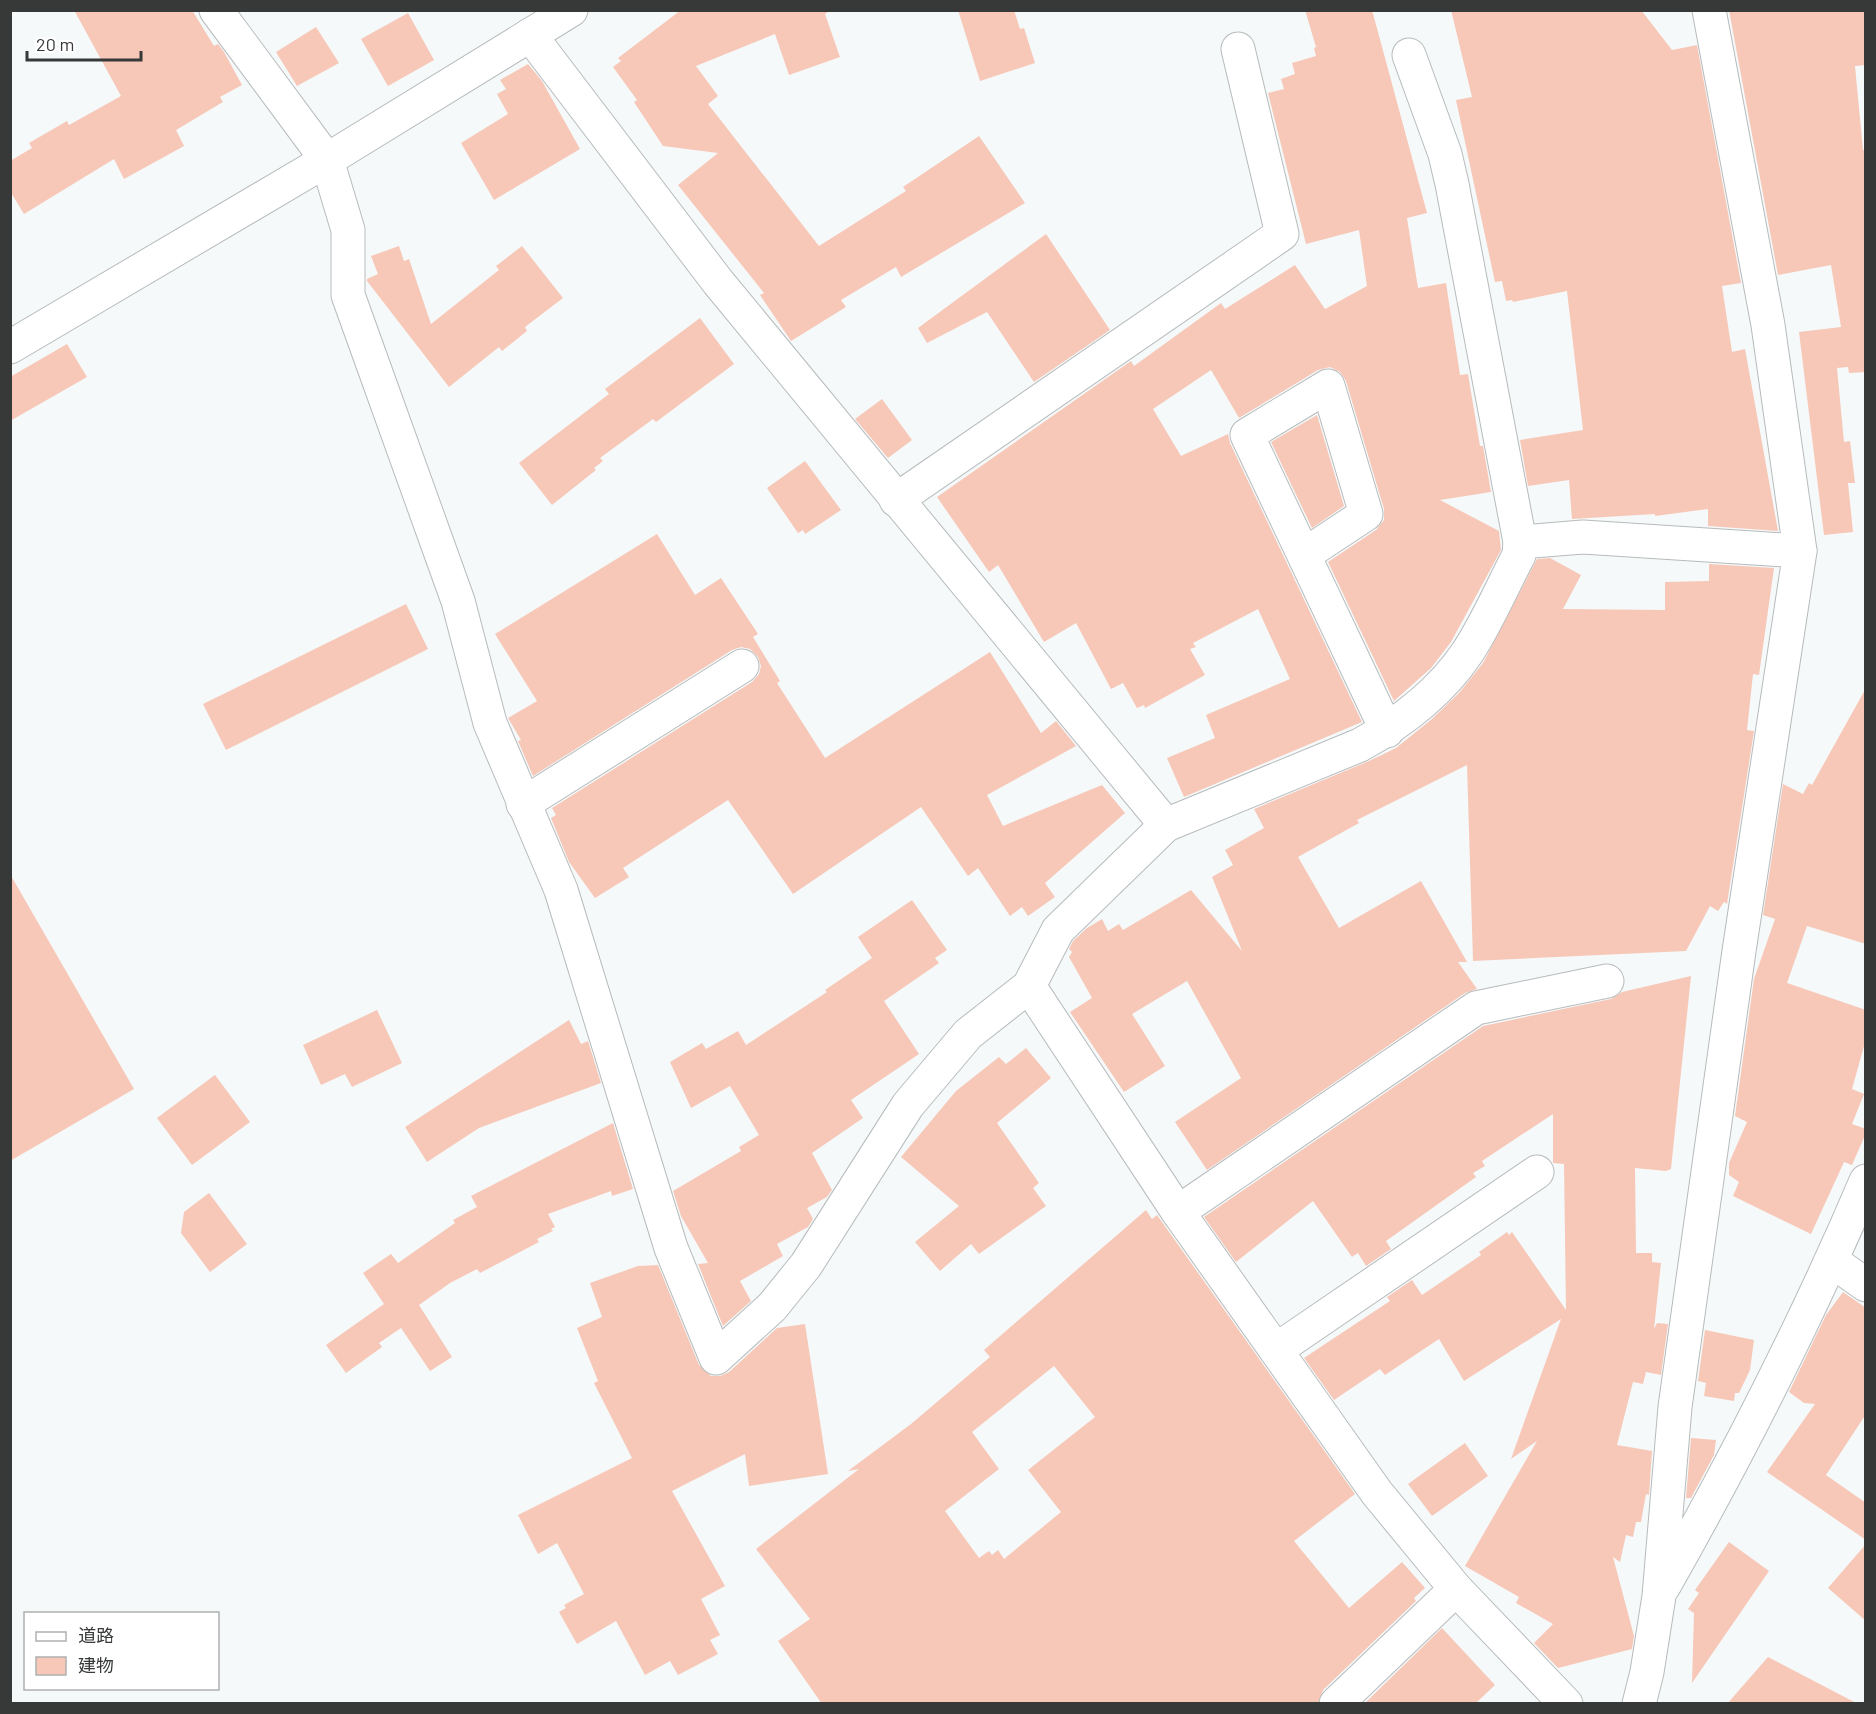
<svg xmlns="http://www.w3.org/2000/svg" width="1876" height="1714" font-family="Barlow,'Noto Sans JP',sans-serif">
  <rect width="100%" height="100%" fill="#f5f9fa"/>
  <!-- building -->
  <g fill="#f7c8b7" fill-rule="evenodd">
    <path d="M74,10H192L214,46L218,44L224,52L242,85L220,97L223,102L176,130L184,146L124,179L114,159L24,214L10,191V161L32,148L29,143L67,121L69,125L121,96Z"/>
    <path d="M681,10H831L825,14L840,57L789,75L775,34L696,66L718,96L708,104L819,246L906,191L903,187L979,136L1025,203L901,277L896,267L841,300L846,307L791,341L760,295L764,293L678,185L718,153L663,146L634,102L637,100L613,67L621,61L618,58Z"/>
    <path d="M958,10H1014L1020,29L1024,28L1035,63L980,81Z"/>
    <path d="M1305,10H1372L1427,213L1407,218L1418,288L1446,283L1460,375L1468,374L1480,446H1483L1491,492L1440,500L1499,531L1501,550L1451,642L1431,668L1394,701L1328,562L1376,530L1384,520V509L1346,381L1340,372L1330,367L1318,370L1239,418L1211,370L1153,409L1181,456L1228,434L1230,443L1362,722L1184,797L1167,758L1215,738L1206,715L1290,679L1258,609L1193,643L1196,647L1190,649L1205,675L1145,708L1144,705L1137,708L1123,683L1111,689L1076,623L1044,642L998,565L989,572L937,497L1131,361L1134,366L1221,303L1225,309L1295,265L1325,309L1367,286L1359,230L1306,244L1268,93L1284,89L1281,79L1295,74L1292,63L1316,56L1314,48L1316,47Z"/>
    <path d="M1451,10H1641L1672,50L1697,45L1741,283L1722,286L1732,352L1745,349L1778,531L1708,526V509L1655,516V514L1572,519L1569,480L1528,486L1520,440L1583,430L1567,291L1513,302L1512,300L1506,301L1502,281L1495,282L1456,100L1472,97Z"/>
    <path d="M1729,10H1866V65L1855,66L1863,150L1866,149V372L1849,373L1848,367L1837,368L1844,442L1850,441L1855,483H1848L1853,532L1824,535L1799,332L1841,327L1831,265L1778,275Z"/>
    <path d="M408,13L434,60L388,86L361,39Z"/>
    <path d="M316,27L339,63L297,86L276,52Z"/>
    <path d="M528,64L542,81L580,149L494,200L461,143L508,114L497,94L506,89L500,80Z"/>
    <path d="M1046,234L1110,330L1034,382L987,312L927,343L918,328Z"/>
    <path d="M399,246L404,261L409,259L431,324L499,270L496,266L522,246L563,298L525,327L527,331L502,351L499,347L449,387L367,281V279L378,274L371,256Z"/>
    <path d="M700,318L734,364L656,422L653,419L600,458L603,461L594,468L596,470L552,505L519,463L609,394L605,389Z"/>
    <path d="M67,344L87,377L10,421V377Z"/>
    <path d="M882,399L912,440L888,458L855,419Z"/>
    <path d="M1317,415L1344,506L1312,528L1271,442Z"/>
    <path d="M805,461L841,510L805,534L803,530L798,533L767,488Z"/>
    <path d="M657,534L695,595L721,578L758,634L753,637L780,681L777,683L825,758L990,652L1041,733L1056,721L1076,746L987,795L1003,826L1102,785L1125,813L1045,883L1055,897L1028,916L1022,907L1010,916L978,868L968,876L921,807L793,894L728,800L623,868L629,877L595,898L569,862L551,818L556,815L552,808L752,682L759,674L761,666L758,657L750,649L741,647L732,650L533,776L518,741L521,740L508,718L537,701L495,634Z"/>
    <path d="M1550,558L1581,575L1563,609L1665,610V582L1709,581V564L1774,568L1759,675L1753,674L1747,730L1754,731L1727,904L1724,902L1718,911L1710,906L1686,951L1473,961L1467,765L1357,820L1359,823L1298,857L1339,928L1421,881L1467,962H1458L1477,989L1465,993L1207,1170L1175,1122L1241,1078L1187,981L1132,1014L1165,1066L1124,1092L1070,1012L1092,998L1069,957L1072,952L1069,949L1073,941L1087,928L1102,919L1108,931L1119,924L1123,930L1191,890L1242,951L1212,877L1233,865L1225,850L1264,828L1254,809L1369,761L1396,748L1432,719L1459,693L1483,663L1537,559Z"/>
    <path d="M406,604L428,649L226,750L203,704Z"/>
    <path d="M1866,688V944L1807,926L1787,983L1866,1010V1039L1852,1089L1864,1094L1852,1124L1866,1129V1133L1852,1165L1844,1162L1811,1234L1733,1196L1739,1182L1729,1175V1163L1747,1122L1735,1116L1754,979L1775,919L1763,915L1783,784L1803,794L1809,783L1812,785Z"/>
    <path d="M10,874L134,1089L10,1161Z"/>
    <path d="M912,900L947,950L935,958L939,963L884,1001L919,1054L851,1100L863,1118L812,1153L832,1190L827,1197L807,1208L813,1219L808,1227L777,1244L783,1256L740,1281L751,1301L723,1326L698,1264L708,1263L681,1216L673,1191L741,1151L739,1147L759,1135L730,1086L691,1108L670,1062L702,1043L706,1049L738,1031L746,1045L827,992L825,990L872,958L858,937Z"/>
    <path d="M1691,976L1671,1169L1666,1171L1635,1168L1636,1253H1652V1262L1661,1263L1654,1329L1657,1323L1668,1324L1661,1375L1646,1372L1643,1384L1633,1382L1617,1445L1652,1451L1649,1495L1646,1494L1641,1522H1636L1633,1537L1626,1535L1620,1562L1613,1557L1634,1636L1632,1649L1558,1668L1534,1643L1553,1624L1516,1603L1519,1597L1465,1566L1537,1441L1511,1459L1561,1319L1464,1381L1439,1339L1385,1375L1380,1369L1334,1400L1304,1358L1390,1301L1387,1297L1412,1280L1422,1295L1481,1255L1479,1252L1507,1232L1509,1235L1512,1232L1566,1310L1564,1164L1553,1163V1114L1482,1161L1485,1166L1473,1173L1476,1177L1386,1241L1391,1249L1366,1266L1358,1253L1352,1257L1313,1201L1236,1262L1204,1217L1483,1026L1611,999L1622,992Z"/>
    <path d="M377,1010L402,1063L352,1087L345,1074L321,1085L303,1045Z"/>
    <path d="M569,1020L581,1044L588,1041L601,1083L479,1128L427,1162L405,1127Z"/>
    <path d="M1026,1048L1051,1078L997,1123L1039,1183L1033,1188L1046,1206L979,1254L971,1244L940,1271L915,1242L959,1206L901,1157L956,1091L999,1057L1006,1064Z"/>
    <path d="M215,1075L250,1122L192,1165L157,1118Z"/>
    <path d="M613,1123L633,1189L612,1196L611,1191L548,1214L555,1227L551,1229L553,1231L537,1239L539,1242L480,1273L477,1269L450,1283L419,1305L452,1357L430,1371L401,1328L379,1343L382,1347L346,1373L326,1345L384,1304L363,1273L391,1254L398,1263L455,1223L453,1220L477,1207L471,1196Z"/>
    <path d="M209,1193L247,1244L210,1272L181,1233L184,1212Z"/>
    <path d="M1146,1210L1152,1219L1157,1215L1355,1494L1294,1541L1349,1608L1402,1562L1425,1588L1414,1598L1416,1601L1323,1690L1318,1704H822L778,1641L810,1619L756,1549L859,1469L848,1471L911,1424L990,1357L984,1350ZM1054,1366L1095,1417L1028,1470L1061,1512L1004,1559L998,1550L992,1555L989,1551L979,1558L945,1511L999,1469L972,1432Z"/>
    <path d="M658,1265L699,1365L711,1376H720L729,1372L777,1328L805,1324L828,1474L749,1486L745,1454L672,1491L725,1586L701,1599L720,1635L710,1640L718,1654L678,1675L670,1661L645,1675L616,1621L577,1644L559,1612L566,1608L564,1605L584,1594L557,1543L538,1554L518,1515L632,1458L594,1383L598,1381L577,1328L602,1317L590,1283L638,1266Z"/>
    <path d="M1843,1292L1866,1308V1414L1826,1475L1866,1503V1540L1767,1472L1815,1404L1804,1403L1789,1392L1826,1315Z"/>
    <path d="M1705,1330L1754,1340L1750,1370L1739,1393H1735L1734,1401L1704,1396L1706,1383L1698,1381Z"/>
    <path d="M1691,1438L1716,1440L1714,1455L1691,1498H1686Z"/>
    <path d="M1465,1443L1488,1476L1432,1516L1408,1484Z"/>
    <path d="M1729,1542L1769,1571L1692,1683L1694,1613L1688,1609L1699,1593L1695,1590Z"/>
    <path d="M1866,1544V1621L1828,1588Z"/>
    <path d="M1442,1628L1495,1685L1475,1704H1364Z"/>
    <path d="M1768,1657L1858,1704H1727Z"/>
  </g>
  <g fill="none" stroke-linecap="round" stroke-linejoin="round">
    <defs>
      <g id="minor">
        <path d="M216,10L327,160L348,230V295L458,601L490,723L561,890L671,1248L716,1358L772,1307L806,1265L908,1105L968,1034L1029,986L1058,930L1166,825L1360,745C1402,722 1440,693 1467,653C1487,623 1502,587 1519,555L1520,542L1452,184L1445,154L1409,55"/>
        <path d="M530,35L718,282L1166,825"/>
        <path d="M10,347L327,160L571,10"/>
        <path d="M896,500L1282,234L1238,49"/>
        <path d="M1520,542L1583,537L1800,551"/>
        <path d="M1304,555L1366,514L1328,386L1247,435L1387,731"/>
        <path d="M523,804L742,666"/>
        <path d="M1029,986L1178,1212L1377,1493L1456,1589L1566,1704"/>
        <path d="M1178,1212L1476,1008L1607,981"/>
        <path d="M1832,1261L1866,1285"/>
        <path d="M1276,1350L1537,1172"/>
        <path d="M1664,1586C1738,1455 1807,1320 1866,1181"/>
        <path d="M1336,1704L1456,1589"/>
        <path d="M1639,1704L1647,1672L1659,1596L1675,1407L1739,951L1800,551L1768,325L1709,10"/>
      </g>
    </defs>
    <!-- minor casing -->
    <use href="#minor" stroke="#b7bbbc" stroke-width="35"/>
    <!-- minor -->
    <use href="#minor" stroke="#fff" stroke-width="33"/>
  </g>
  <!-- border -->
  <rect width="1876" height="1714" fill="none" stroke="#373939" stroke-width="24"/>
  <!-- legend -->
  <rect x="24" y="1612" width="195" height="78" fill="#ffffff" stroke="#afb0b0" stroke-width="1.5"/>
  <rect x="36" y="1632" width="30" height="9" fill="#ffffff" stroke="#afb0b0" stroke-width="1.5"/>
  <text x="78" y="1642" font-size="18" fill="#373939">道路</text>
  <rect x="36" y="1657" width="30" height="18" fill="#f7c8b7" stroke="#afb0b0" stroke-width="1.5"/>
  <text x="78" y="1672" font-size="18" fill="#373939">建物</text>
  <!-- scale -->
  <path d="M27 51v9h114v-9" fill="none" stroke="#373939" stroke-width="3"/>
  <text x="36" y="51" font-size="18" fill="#373939" stroke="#ffffff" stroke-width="4.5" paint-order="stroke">20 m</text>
</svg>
